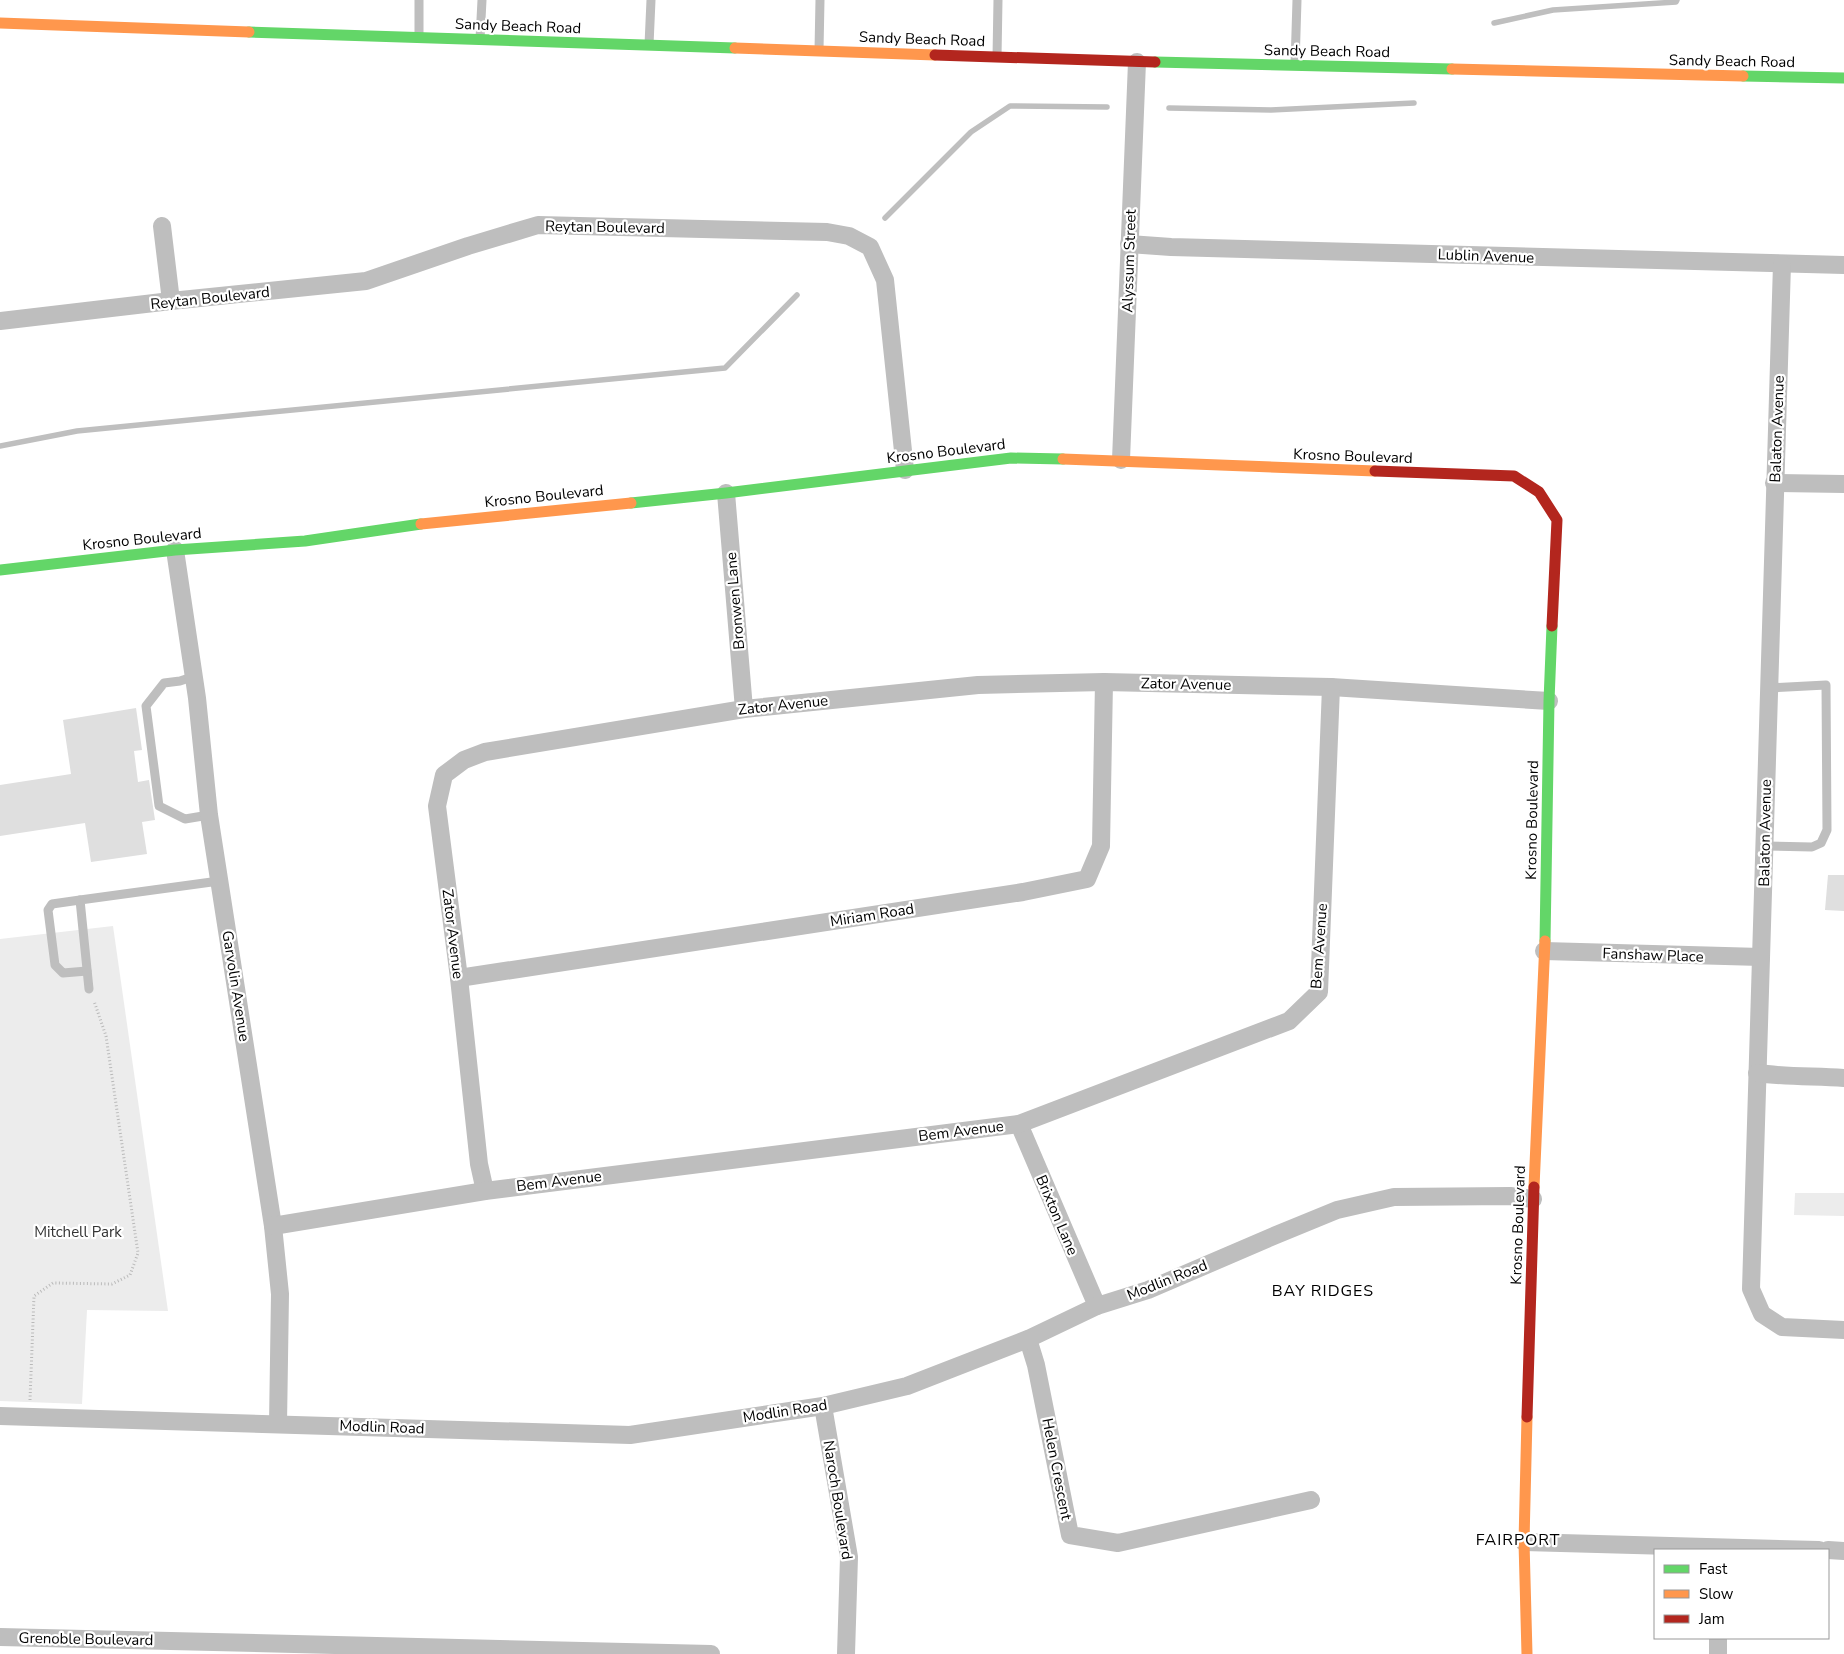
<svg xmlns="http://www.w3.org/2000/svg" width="1844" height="1654" font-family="'Nunito Sans',sans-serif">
  <rect width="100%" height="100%" fill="#fff"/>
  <!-- green -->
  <g fill="#ececec">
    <path d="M113,926L168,1311L87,1310L82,1404L0,1401V939Z"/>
    <path d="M1795,1193H1844V1216L1794,1215Z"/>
  </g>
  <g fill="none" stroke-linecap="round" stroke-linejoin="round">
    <!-- stream -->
    <g stroke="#bfbfbf" stroke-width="5.5">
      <path d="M1494,23L1553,10L1676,2L1677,0"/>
      <path d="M1169,108L1271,110L1414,103"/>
      <path d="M885,218L971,132L1010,106L1107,107"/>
      <path d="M0,446L77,431L725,368L797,295"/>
    </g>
  </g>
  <!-- building -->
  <g fill="#dfdfdf">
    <path d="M136,708L142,750L134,751L138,782L149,780L155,820L142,822L147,854L91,862L85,823L0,836V785L71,774L63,720Z"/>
    <path d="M1828,875H1844V911L1825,910Z"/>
  </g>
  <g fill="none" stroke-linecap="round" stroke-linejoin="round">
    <!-- path -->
    <path stroke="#b9b9b9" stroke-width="3" stroke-dasharray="1 2.5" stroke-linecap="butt" d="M30,1400L34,1296L53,1283L112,1284L130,1275L138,1253L106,1036L94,1001"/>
    <!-- lane -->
    <g stroke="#bebebe" stroke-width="9">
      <path d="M419,37V0"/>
      <path d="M480,39L482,0"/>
      <path d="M649,45L651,0"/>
      <path d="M819,50L820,0"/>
      <path d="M997,57L998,0"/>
      <path d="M1295,65L1297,0"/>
      <path d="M192,677L180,681L164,683L146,706L159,806L185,819L209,815"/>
      <path d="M1765,846L1812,847L1821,843L1827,830L1826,685L1768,688"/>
      <path d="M80,900L52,904L48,910L55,965L63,973L87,971"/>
      <path d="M89,989L80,900L219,881"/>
    </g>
    <!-- street -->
    <g stroke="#bebebe" stroke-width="18">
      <path d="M162,226L171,301"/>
      <path d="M1129,244L1171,247L1844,265"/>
      <path d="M1782,264L1751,1289L1762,1314L1782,1327L1844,1330"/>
      <path d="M0,321L171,301L366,281L468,246L538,225L827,232L849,236L870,247L885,280L905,470"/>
      <path d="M1121,460L1137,62"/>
      <path d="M1774,483L1844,484"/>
      <path d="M726,493L744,709"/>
      <path d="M175,550L197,698L209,815L273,1226L280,1294L278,1424"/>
      <path d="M1544,951L1761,957"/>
      <path d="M459,978L1023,892L1087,879L1101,846L1104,682"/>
      <path d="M1757,1073C1786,1077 1815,1076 1844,1078"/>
      <path d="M1019,1124L1097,1306"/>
      <path d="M485,1191L479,1164L459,978L437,806L444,775L464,760L485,752L744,709L978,685L1104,682L1331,687L1549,701"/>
      <path d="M273,1226L485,1191L1019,1124L1289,1021L1319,992L1331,687"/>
      <path d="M1028,1339L1036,1365L1070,1535L1118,1543L1311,1500"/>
      <path d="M823,1406L849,1557L846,1654"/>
      <path d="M0,1416L630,1435L823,1406L907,1386L1028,1339L1097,1306L1148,1290L1276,1235L1337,1210L1394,1197L1510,1196L1533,1199"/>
      <path d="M1524,1542L1819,1550"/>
      <path d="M1828,1550L1844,1551"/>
      <path d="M0,1637L711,1654"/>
      <path d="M1718,1654V1638"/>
    </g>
    <!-- fast -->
    <g stroke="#63d668" stroke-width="11">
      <path d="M249,32L735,48"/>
      <path d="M1155,62L1452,69"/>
      <path d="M1743,76L1844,78"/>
      <path d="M631,503L726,493L1011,458L1063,459"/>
      <path d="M0,570L175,550L305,541L421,524"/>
      <path d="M1545,941L1549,701L1552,626"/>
    </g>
    <!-- slow -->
    <g stroke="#ff974d" stroke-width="11">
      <path d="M0,23L249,32"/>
      <path d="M735,48L935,55"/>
      <path d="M1452,69L1743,76"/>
      <path d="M1063,459L1375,471"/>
      <path d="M421,524L631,503"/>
      <path d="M1534,1187L1545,941"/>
      <path d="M1527,1654L1524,1542L1527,1417"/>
    </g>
    <!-- jam -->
    <g stroke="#b3261e" stroke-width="11">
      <path d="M935,55L1155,62"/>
      <path d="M1375,471L1514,476L1539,492L1557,520L1552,626"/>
      <path d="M1527,1417L1534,1187"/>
    </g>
  </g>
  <g text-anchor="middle" stroke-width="4.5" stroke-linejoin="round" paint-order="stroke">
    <!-- street labels -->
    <g font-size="15" fill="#000" stroke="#fff">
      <text transform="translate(518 26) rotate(2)" y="5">Sandy Beach Road</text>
      <text transform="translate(922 39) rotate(2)" y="5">Sandy Beach Road</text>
      <text transform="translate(1327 51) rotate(1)" y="5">Sandy Beach Road</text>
      <text transform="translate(1732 61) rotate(1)" y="5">Sandy Beach Road</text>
      <text transform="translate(605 227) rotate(1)" y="5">Reytan Boulevard</text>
      <text transform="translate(1486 256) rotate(2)" y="5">Lublin Avenue</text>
      <text transform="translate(1129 261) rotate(-88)" y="5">Alyssum Street</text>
      <text transform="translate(210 298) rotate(-6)" y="5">Reytan Boulevard</text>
      <text transform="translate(1777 429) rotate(-88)" y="5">Balaton Avenue</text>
      <text transform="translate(946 451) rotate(-7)" y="5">Krosno Boulevard</text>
      <text transform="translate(1353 456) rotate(2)" y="5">Krosno Boulevard</text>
      <text transform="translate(544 496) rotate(-6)" y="5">Krosno Boulevard</text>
      <text transform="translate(142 539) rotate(-6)" y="5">Krosno Boulevard</text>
      <text transform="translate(735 601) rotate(-95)" y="5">Bronwen Lane</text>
      <text transform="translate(1186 684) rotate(1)" y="5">Zator Avenue</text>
      <text transform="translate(783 705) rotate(-6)" y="5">Zator Avenue</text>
      <text transform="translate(1532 820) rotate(-89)" y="5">Krosno Boulevard</text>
      <text transform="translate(1765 833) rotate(-89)" y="5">Balaton Avenue</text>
      <text transform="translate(872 915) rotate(-9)" y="5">Miriam Road</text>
      <text transform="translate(453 934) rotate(83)" y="5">Zator Avenue</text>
      <text transform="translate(1319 946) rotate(-86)" y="5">Bem Avenue</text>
      <text transform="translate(1653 955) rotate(2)" y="5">Fanshaw Place</text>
      <text transform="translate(236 986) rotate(81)" y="5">Garvolin Avenue</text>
      <text transform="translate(961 1131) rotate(-7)" y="5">Bem Avenue</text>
      <text transform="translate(559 1181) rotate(-7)" y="5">Bem Avenue</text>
      <text transform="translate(1057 1215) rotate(67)" y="5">Brixton Lane</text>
      <text transform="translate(1518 1225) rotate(-88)" y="5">Krosno Boulevard</text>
      <text transform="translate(1167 1280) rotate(-22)" y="5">Modlin Road</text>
      <text transform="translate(785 1411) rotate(-9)" y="5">Modlin Road</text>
      <text transform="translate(382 1427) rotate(2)" y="5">Modlin Road</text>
      <text transform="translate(1057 1469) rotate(79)" y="5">Helen Crescent</text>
      <text transform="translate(838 1500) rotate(81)" y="5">Naroch Boulevard</text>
      <text transform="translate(86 1639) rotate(1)" y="5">Grenoble Boulevard</text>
    </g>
    <!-- park labels -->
    <g font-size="15" fill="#333" stroke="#fff">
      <text x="78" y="1237">Mitchell Park</text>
    </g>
    <!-- neighbourhood labels -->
    <g font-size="16" letter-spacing="1" fill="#000" stroke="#fff">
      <text x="1323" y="1296">BAY RIDGES</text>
      <text x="1518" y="1545">FAIRPORT</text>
    </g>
  </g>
  <!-- legend -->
  <rect x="1654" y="1549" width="175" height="90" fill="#ffffff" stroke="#999999"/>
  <rect x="1664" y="1565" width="25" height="8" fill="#63d668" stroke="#999999"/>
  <text x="1699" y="1574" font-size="15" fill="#000000">Fast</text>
  <rect x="1664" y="1590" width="25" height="8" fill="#ff974d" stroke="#999999"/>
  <text x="1699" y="1599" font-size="15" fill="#000000">Slow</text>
  <rect x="1664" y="1615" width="25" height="8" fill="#b3261e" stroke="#999999"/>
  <text x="1699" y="1624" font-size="15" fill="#000000">Jam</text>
</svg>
